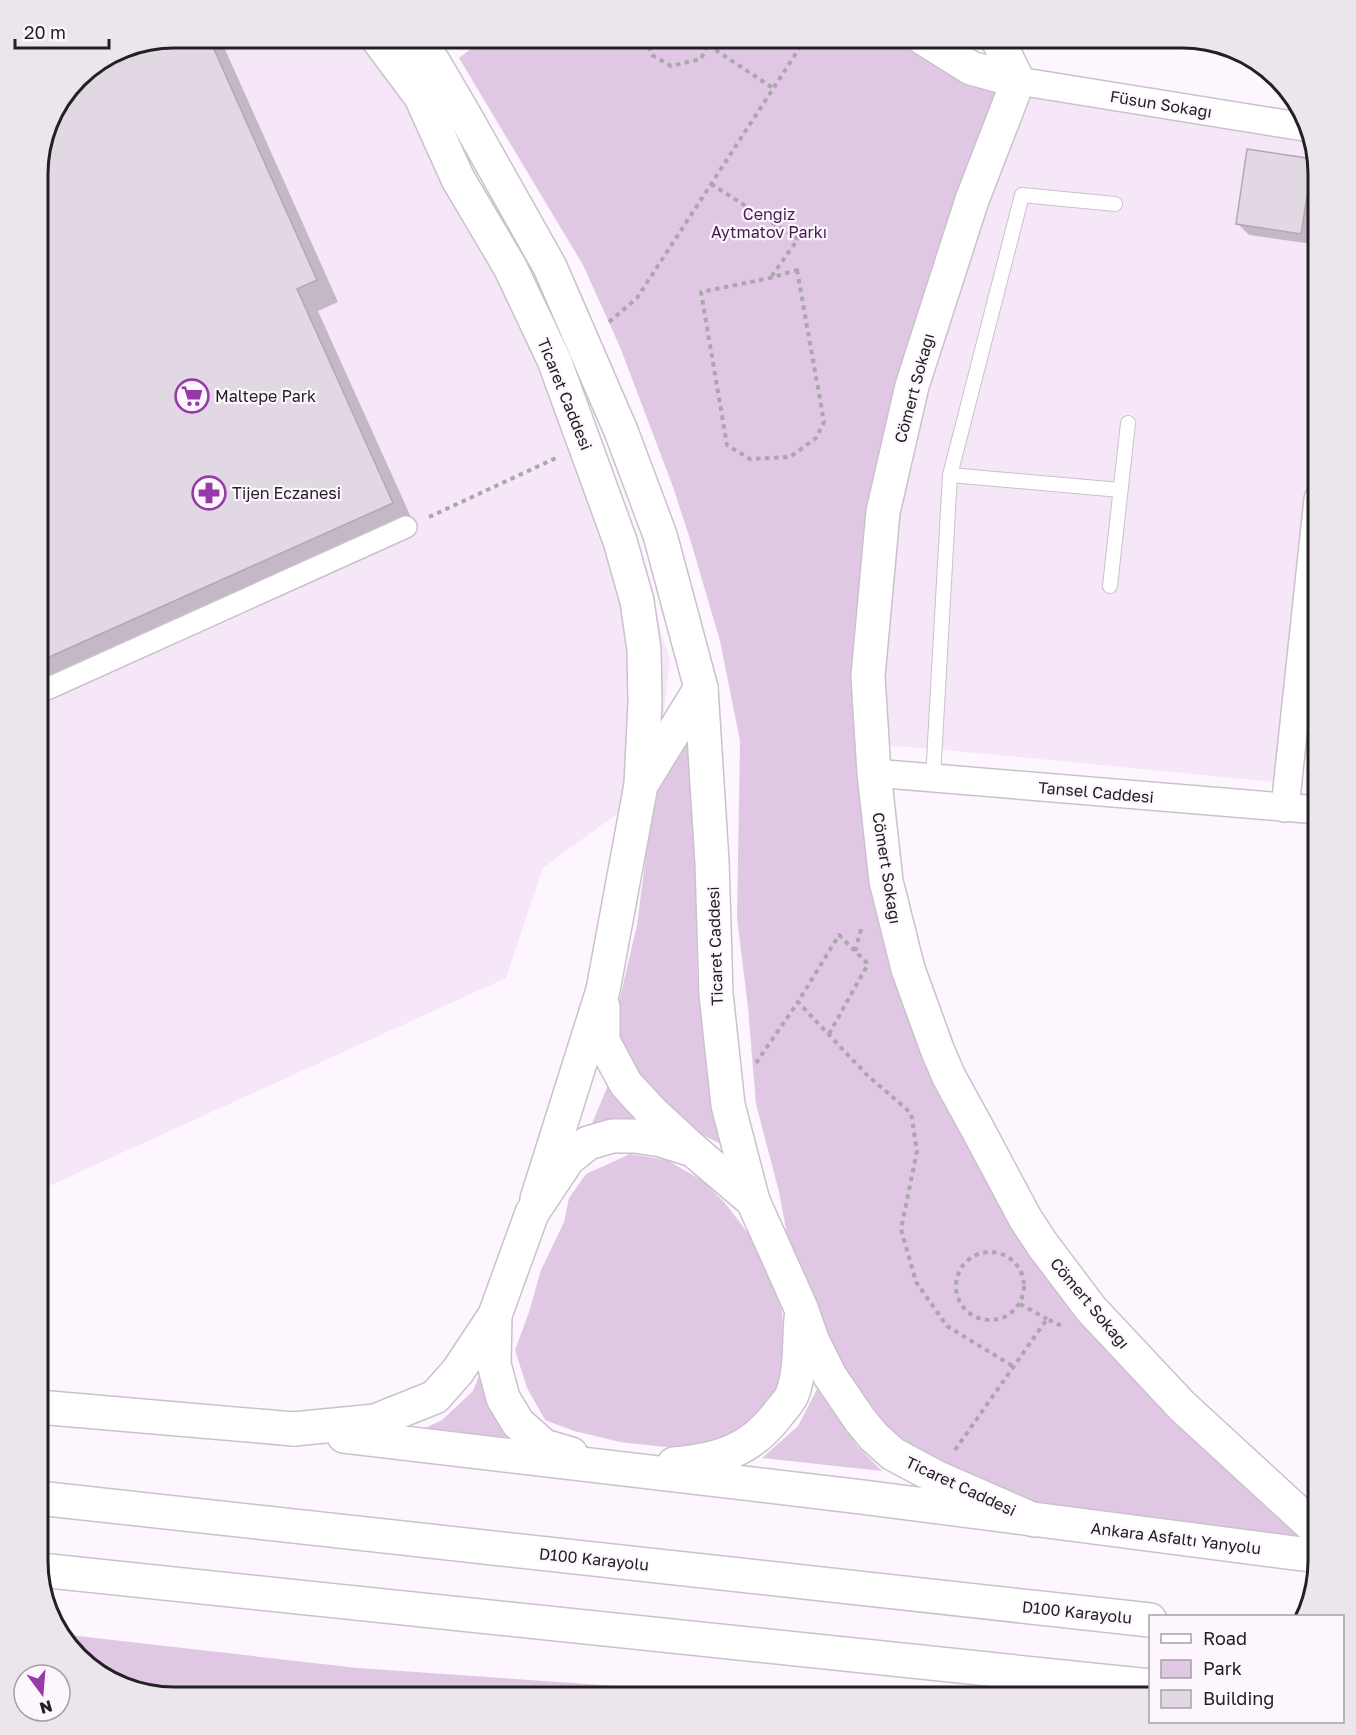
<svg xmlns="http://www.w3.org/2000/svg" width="1356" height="1735" font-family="'Golos Text',sans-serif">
  <rect width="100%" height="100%" fill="#fdf6fe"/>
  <!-- built -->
  <g fill="#f6e7f8">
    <path d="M174,38H371L435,117L599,436L670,660L655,786L543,868L506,978L38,1191V165L51,114L84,72L122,48Z"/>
    <path d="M1016,81L1305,129L1318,174V445L1285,783L935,749L876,745L910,390Z"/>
  </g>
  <!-- green -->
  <g fill="#e0c8e5">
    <path d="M485,38H923L1018,81L883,512L881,880L1012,1193L1318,1556L1034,1520L876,1432L801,1308L779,1192L756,1104L748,1008L737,918L740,741L720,641L690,539L673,487L620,347L583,265L459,58Z"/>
    <path d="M688,723L696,853L697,970L704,1038L723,1145L696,1132L671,1113L630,1065L619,1038L618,1006L637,925L655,786Z"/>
    <path d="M611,1078L650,1126L588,1133Z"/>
    <path d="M630,1154L667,1160L703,1181L725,1203L751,1237L768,1273L782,1310L784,1366L776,1399L727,1442L674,1448L620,1442L574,1431L545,1420L527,1388L515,1350L529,1312L541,1270L564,1222L569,1198L586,1174Z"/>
    <path d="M484,1362L532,1450L408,1436L442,1420L473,1391Z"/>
    <path d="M817,1389L858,1447L882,1471L762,1458L798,1426Z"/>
    <path d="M60,1634L358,1668L775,1697H174L106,1679L60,1637Z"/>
  </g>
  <!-- shadow -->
  <g fill="#0003">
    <path d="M174,38H220L338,302L318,311L415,526L38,694V165L51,114L84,72L122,48Z"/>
    <path d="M1313,160L1315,163L1318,174V206L1312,244L1249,235L1237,223Z"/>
  </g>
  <!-- building -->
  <g fill="#e1d8e3" stroke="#b1a8b3" stroke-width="1.5">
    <path d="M174,38H209L317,280L297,289L393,503L38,662V165L51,114L84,72L122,48Z"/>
    <path d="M1247,149L1313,159L1301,234L1236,224Z"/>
  </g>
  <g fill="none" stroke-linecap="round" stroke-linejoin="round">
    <defs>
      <g id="service">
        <path d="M950,475L1120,490"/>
        <path d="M1110,586L1128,423"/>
        <path d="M933,778L950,475L1022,195L1115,204"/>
      </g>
      <path id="pedestrian" d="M38,693L406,527"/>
      <g id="minor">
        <path d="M1018,81L1304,127"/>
        <path d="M874,773L1318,810"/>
        <path d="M1285,808L1318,499"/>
      </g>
      <g id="tertiary">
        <path d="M377,38L421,97L458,179L510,267L554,360L620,541L637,601L644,650L645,702L641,785"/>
        <path d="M415,38L434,63L465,116L550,267L621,431L660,535L701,688L712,862L716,994L728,1105L753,1201"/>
        <path d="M923,38L971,68L1018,81"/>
        <path d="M997,38L1018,81"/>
        <path d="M1018,81L972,200L912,386L883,512L868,676L874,773L886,881L908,969L937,1049L949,1077L977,1128L1025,1218L1042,1244L1091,1309L1182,1406L1318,1531"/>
        <path d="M603,1007V1041L626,1084L651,1111L693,1150"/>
        <path d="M537,1199L603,990L641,785L701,688"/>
      </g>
      <g id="secondary">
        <path d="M495,1315L494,1364L503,1398L518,1423L544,1446L571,1454"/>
        <path d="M294,1429L375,1421L435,1397L458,1371L495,1315L532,1213L568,1159L588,1143L612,1136H635L661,1140L693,1150L753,1201L801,1308L813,1342L830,1376L860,1420L874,1437L893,1454L936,1477L1034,1520"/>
        <path d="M344,1436L862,1497L1318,1556"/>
        <path d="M674,1464C718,1460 750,1451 778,1414C783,1407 791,1400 793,1392C801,1369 799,1342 801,1318"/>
      </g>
      <g id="trunk">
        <path d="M38,1407L294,1429"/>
        <path d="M38,1498L1150,1620"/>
        <path d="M40,1570L1150,1686"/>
      </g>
    </defs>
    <!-- service casing -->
    <use href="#service" stroke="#cac1cc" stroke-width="16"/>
    <!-- pedestrian casing -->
    <use href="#pedestrian" stroke="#cac1cc" stroke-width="24"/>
    <!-- minor casing -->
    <use href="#minor" stroke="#cac1cc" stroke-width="30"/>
    <!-- tertiary casing -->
    <use href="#tertiary" stroke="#cac1cc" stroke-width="36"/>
    <!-- secondary casing -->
    <use href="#secondary" stroke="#cac1cc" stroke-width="36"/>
    <!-- trunk casing -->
    <use href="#trunk" stroke="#cac1cc" stroke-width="36"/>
    <!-- path -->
    <g stroke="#aca6ad" stroke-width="4" stroke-dasharray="4.5 4.5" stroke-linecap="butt">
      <path d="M646,38L652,55L671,66L701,59L711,38"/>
      <path d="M708,45L773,88"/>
      <path d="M711,184L798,239L771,277"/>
      <path d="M797,270L824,422L816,438L790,457L750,459L727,445L701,292L770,278Z"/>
      <path d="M609,322L637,298L806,38"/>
      <path d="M429,517L556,458"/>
      <path d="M855,951L862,926"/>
      <path d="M829,1034L868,964L839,935L798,1002L867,1075L911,1113L917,1151L901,1229L916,1282L947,1326L1014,1367"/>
      <path d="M756,1063L798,1002"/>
      <circle cx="990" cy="1286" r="34"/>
      <path d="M1020,1304L1047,1319"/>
      <path d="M955,1450L1047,1319L1062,1326"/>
    </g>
    <!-- service -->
    <use href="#service" stroke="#fff" stroke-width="14"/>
    <!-- pedestrian -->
    <use href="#pedestrian" stroke="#fff" stroke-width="21"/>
    <!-- minor -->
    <use href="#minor" stroke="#fff" stroke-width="27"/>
    <!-- tertiary -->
    <use href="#tertiary" stroke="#fff" stroke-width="33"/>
    <!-- secondary -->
    <use href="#secondary" stroke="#fff" stroke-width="33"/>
    <!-- trunk -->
    <use href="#trunk" stroke="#fff" stroke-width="33"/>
  </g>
  <!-- icons -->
  <defs>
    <symbol id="supermarket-ring" viewBox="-11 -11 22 22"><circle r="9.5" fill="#fdf6fe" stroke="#953aa6" stroke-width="1.5"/><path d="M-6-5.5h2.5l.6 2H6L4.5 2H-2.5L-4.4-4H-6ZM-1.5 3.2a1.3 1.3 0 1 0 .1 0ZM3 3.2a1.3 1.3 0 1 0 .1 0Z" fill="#953aa6"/></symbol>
    <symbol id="pharmacy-ring" viewBox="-11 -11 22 22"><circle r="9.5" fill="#fdf6fe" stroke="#953aa6" stroke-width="1.5"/><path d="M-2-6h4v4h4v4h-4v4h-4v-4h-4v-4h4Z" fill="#953aa6"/></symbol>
  </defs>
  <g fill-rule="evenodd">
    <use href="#supermarket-ring" x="173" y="377" width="38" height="38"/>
    <use href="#pharmacy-ring" x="190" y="474" width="38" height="38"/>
  </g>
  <g text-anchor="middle" stroke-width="4.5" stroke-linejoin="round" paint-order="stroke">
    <!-- street labels -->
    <g font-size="16" fill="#232023" stroke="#fdf6fe">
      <text transform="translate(1161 104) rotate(9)" y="6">Füsun Sokağı</text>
      <text transform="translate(914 388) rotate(-75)" y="6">Cömert Sokağı</text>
      <text transform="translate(565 394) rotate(68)" y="6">Ticaret Caddesi</text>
      <text transform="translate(1096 792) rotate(5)" y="6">Tansel Caddesi</text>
      <text transform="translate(887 868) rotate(81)" y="6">Cömert Sokağı</text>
      <text transform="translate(715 946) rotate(-92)" y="6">Ticaret Caddesi</text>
      <text transform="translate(1090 1303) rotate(50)" y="6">Cömert Sokağı</text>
      <text transform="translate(961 1486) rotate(25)" y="6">Ticaret Caddesi</text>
      <text transform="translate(1176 1538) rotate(7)" y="6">Ankara Asfaltı Yanyolu</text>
      <text transform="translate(594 1559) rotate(6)" y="6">D100 Karayolu</text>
      <text transform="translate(1077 1612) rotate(6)" y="6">D100 Karayolu</text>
    </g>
    <!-- park labels -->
    <g font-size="16" fill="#441a4d" stroke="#fdf6fe">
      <text x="769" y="220">Cengiz<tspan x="769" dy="18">Aytmatov Parkı</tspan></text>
    </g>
    <!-- poi labels -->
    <g font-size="16" fill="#232023" stroke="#fdf6fe" text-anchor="start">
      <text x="215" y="402">Maltepe Park</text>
      <text x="232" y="499">Tijen Eczanesi</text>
    </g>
  </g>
  <!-- crop -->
  <path d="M0 0H1356V1735H0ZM174 48H1182A126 126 0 0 1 1308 174V1561A126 126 0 0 1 1182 1687H174A126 126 0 0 1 48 1561V174A126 126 0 0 1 174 48Z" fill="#ece5ec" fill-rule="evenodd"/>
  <path fill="none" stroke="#232023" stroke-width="3" d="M174 48H1182A126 126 0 0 1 1308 174V1561A126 126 0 0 1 1182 1687H174A126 126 0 0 1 48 1561V174A126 126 0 0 1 174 48Z"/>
  <!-- legend -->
  <rect x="1149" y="1615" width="195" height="108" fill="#fdf6fe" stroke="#a6a0a6" stroke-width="1.5"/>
  <rect x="1161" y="1634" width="30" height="9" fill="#ffffff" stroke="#a6a0a6" stroke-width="1.5"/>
  <text x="1203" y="1645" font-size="18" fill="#232023">Road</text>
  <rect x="1161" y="1660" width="30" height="18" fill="#e0c8e5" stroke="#a6a0a6" stroke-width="1.5"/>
  <text x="1203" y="1675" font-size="18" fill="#232023">Park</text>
  <rect x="1161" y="1690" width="30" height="18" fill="#e1d8e3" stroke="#a6a0a6" stroke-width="1.5"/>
  <text x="1203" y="1705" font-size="18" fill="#232023">Building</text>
  <!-- north arrow -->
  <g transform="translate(42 1693) rotate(164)"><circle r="28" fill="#fdf6fe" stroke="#a6a0a6" stroke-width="1.5"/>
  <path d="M0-4.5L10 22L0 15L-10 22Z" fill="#953aa6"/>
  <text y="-9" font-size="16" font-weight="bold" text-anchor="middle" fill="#232023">N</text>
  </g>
  <!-- scale -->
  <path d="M15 39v9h94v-9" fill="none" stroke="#232023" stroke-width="3"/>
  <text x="24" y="39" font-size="18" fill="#232023" stroke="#fdf6fe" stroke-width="4.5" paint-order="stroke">20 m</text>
</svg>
